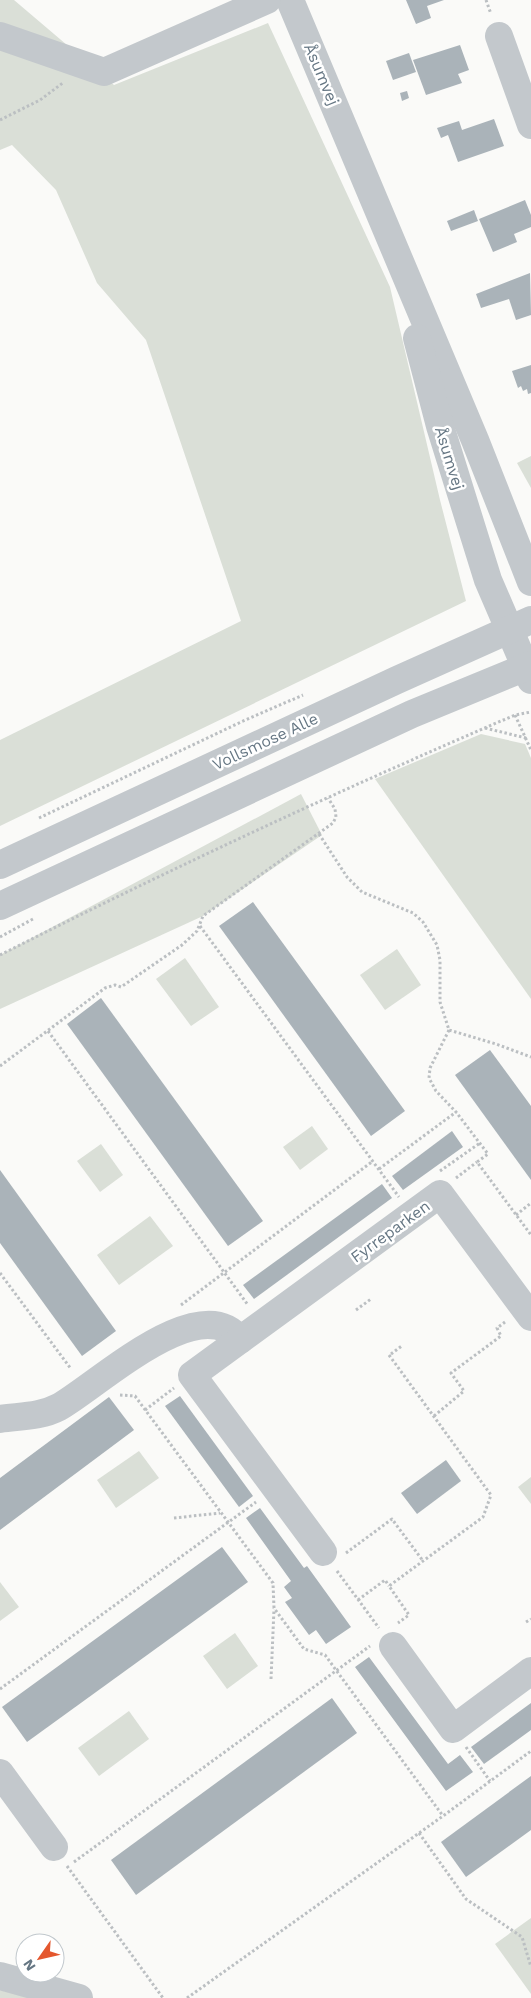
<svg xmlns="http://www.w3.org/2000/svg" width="531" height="1998" font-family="'Work Sans',sans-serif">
  <rect width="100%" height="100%" fill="#fafaf8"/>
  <!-- green -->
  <g fill="#dadfd7">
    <path d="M0,0H14L114,85L268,23L390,287L440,500L466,601L0,826V740L241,621L146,340L97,283L56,190L12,145L0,150Z"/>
    <path d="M531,456V488L517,463Z"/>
    <path d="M481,734L525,744L531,758V999L375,779Z"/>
    <path d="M301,794L322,835L203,916L0,1009V955Z"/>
    <path d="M397,949L421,985L385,1010L360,975Z"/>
    <path d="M185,958L219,1007L191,1026L156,979Z"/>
    <path d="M312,1126L328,1149L300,1170L283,1147Z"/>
    <path d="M101,1144L123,1175L100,1192L77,1161Z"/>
    <path d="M150,1216L173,1246L119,1285L97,1255Z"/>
    <path d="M139,1451L159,1478L116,1508L97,1480Z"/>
    <path d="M531,1477V1504L518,1487Z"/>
    <path d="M0,1582L19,1607L0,1621Z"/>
    <path d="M235,1633L258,1666L227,1689L203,1656Z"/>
    <path d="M129,1711L149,1739L99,1776L78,1748Z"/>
    <path d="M531,1918V1994L495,1944Z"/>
    <path d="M0,1990L31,1998H0Z"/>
  </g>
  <!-- building -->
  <g fill="#aab3b9">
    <path d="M406,0H444L427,6L431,18L416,24Z"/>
    <path d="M460,45L469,70L458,74L462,83L426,95L413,60Z"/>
    <path d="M409,53L416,72L393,80L386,61Z"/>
    <path d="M407,91L409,98L402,101L400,93Z"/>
    <path d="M494,119L504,146L458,162L448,135L441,138L437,128L459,121L462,130Z"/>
    <path d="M525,200L531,215V227L514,234L517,242L493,252L479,219Z"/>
    <path d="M474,210L478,221L451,231L447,221Z"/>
    <path d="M530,273L531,315L516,320L509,299L481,308L476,294Z"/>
    <path d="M531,365V393L528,394L527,389L523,391L521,386L518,388L512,371Z"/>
    <path d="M253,902L405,1111L371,1136L219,926Z"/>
    <path d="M101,998L263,1221L228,1246L67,1024Z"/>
    <path d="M490,1050L531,1106V1180L455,1075Z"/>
    <path d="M452,1131L463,1147L403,1190L392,1176Z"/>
    <path d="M0,1170L116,1331L82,1356L0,1243Z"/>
    <path d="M382,1184L392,1198L254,1299L243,1285Z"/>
    <path d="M180,1396L253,1496L239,1507L165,1406Z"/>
    <path d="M109,1397L134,1430L0,1530V1478Z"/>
    <path d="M446,1460L461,1481L417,1514L401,1493Z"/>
    <path d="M260,1508L304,1568L307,1566L351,1627L326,1644L316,1630L309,1635L285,1602L292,1598L284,1587L291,1581L246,1518Z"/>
    <path d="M222,1547L248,1582L27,1742L2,1707Z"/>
    <path d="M369,1657L448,1764L460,1755L473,1772L446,1791L355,1667Z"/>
    <path d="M332,1698L357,1733L136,1895L111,1860Z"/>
    <path d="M531,1703V1730L484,1764L471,1747Z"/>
    <path d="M531,1776V1830L466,1877L441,1842Z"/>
  </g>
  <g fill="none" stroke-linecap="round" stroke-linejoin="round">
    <!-- path -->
    <g stroke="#bbbfc2" stroke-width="3" stroke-dasharray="2.5 2.5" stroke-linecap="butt">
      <path d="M486,0L491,14"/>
      <path d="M0,120L40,100L64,82"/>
      <path d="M515,715L531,750"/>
      <path d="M485,728L526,738"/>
      <path d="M39,818L241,722L303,695"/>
      <path d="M319,834L347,877L362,892L413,913L423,922L437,945L440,960V1002L449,1030L496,1044L531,1057"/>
      <path d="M200,926L399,1197"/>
      <path d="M0,937L33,919"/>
      <path d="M0,955C170,869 340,790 515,715L531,712"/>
      <path d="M449,1030L430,1068L429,1078L436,1091L456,1112L488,1154L477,1162L531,1235"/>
      <path d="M48,1031L248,1305"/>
      <path d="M0,1066L105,988L115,985L121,987L182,945L197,931L203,916L333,823L336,817L335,809L328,798"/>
      <path d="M379,1169L456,1112"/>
      <path d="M440,1171L480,1143"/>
      <path d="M456,1178L477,1162"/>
      <path d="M516,1215L531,1203"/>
      <path d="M0,1273L71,1369"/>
      <path d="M181,1305L373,1161"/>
      <path d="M356,1310L371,1299"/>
      <path d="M391,1354L403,1345"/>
      <path d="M389,1355L491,1495L483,1517L389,1586L409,1615L398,1623"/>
      <path d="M120,1395L135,1396L273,1583L274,1608L304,1649L325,1655L443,1816"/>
      <path d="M145,1410L174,1388"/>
      <path d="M434,1416L464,1391L451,1373L501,1336L497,1328L505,1322"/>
      <path d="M174,1518L220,1513"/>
      <path d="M346,1553L392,1519L423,1561"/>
      <path d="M337,1571L379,1628"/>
      <path d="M358,1600L385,1580L389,1586"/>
      <path d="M526,1622L531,1619"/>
      <path d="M271,1679L274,1609"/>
      <path d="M0,1689L256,1502"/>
      <path d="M466,1747L490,1781"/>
      <path d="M419,1833L466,1899L522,1937L531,1967"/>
      <path d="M74,1862L370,1646"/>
      <path d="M67,1866L163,1998"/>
      <path d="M187,1998L443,1816L531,1751"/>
    </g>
    <!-- minor -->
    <g stroke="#c3c8cc" stroke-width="28">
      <path d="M290,0L475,440L531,582"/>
      <path d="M0,36L104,72L267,0"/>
      <path d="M499,36L531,125"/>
      <path d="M417,338L440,426L488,580L531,680"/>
      <path d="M0,865L397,680L531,620"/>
      <path d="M0,906L412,714L531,665"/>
      <path d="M0,1419C20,1416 40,1417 59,1407C98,1385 200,1288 240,1340"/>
      <path d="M323,1552L192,1375L440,1194L531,1317"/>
      <path d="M393,1646L453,1729L531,1671"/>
      <path d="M0,1773L54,1847"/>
      <path d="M0,1976L79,1998"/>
    </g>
  </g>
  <g text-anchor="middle" stroke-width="5" stroke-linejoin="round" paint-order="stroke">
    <!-- street labels -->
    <g font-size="16" fill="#657683" stroke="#fff">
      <text transform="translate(322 74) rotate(67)" y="6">Åsumvej</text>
      <text transform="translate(450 458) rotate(73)" y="6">Åsumvej</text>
      <text transform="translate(265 741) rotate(-25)" y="6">Vollsmose Alle</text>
      <text transform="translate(390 1231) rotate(-36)" y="6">Fyrreparken</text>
    </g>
  </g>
  <!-- north arrow -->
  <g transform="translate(40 1958) rotate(236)"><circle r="24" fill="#ffffff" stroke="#c1c8cd"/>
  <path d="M0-4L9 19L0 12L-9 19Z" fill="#e4572e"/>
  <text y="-8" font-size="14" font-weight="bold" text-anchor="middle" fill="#657683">N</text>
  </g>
</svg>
